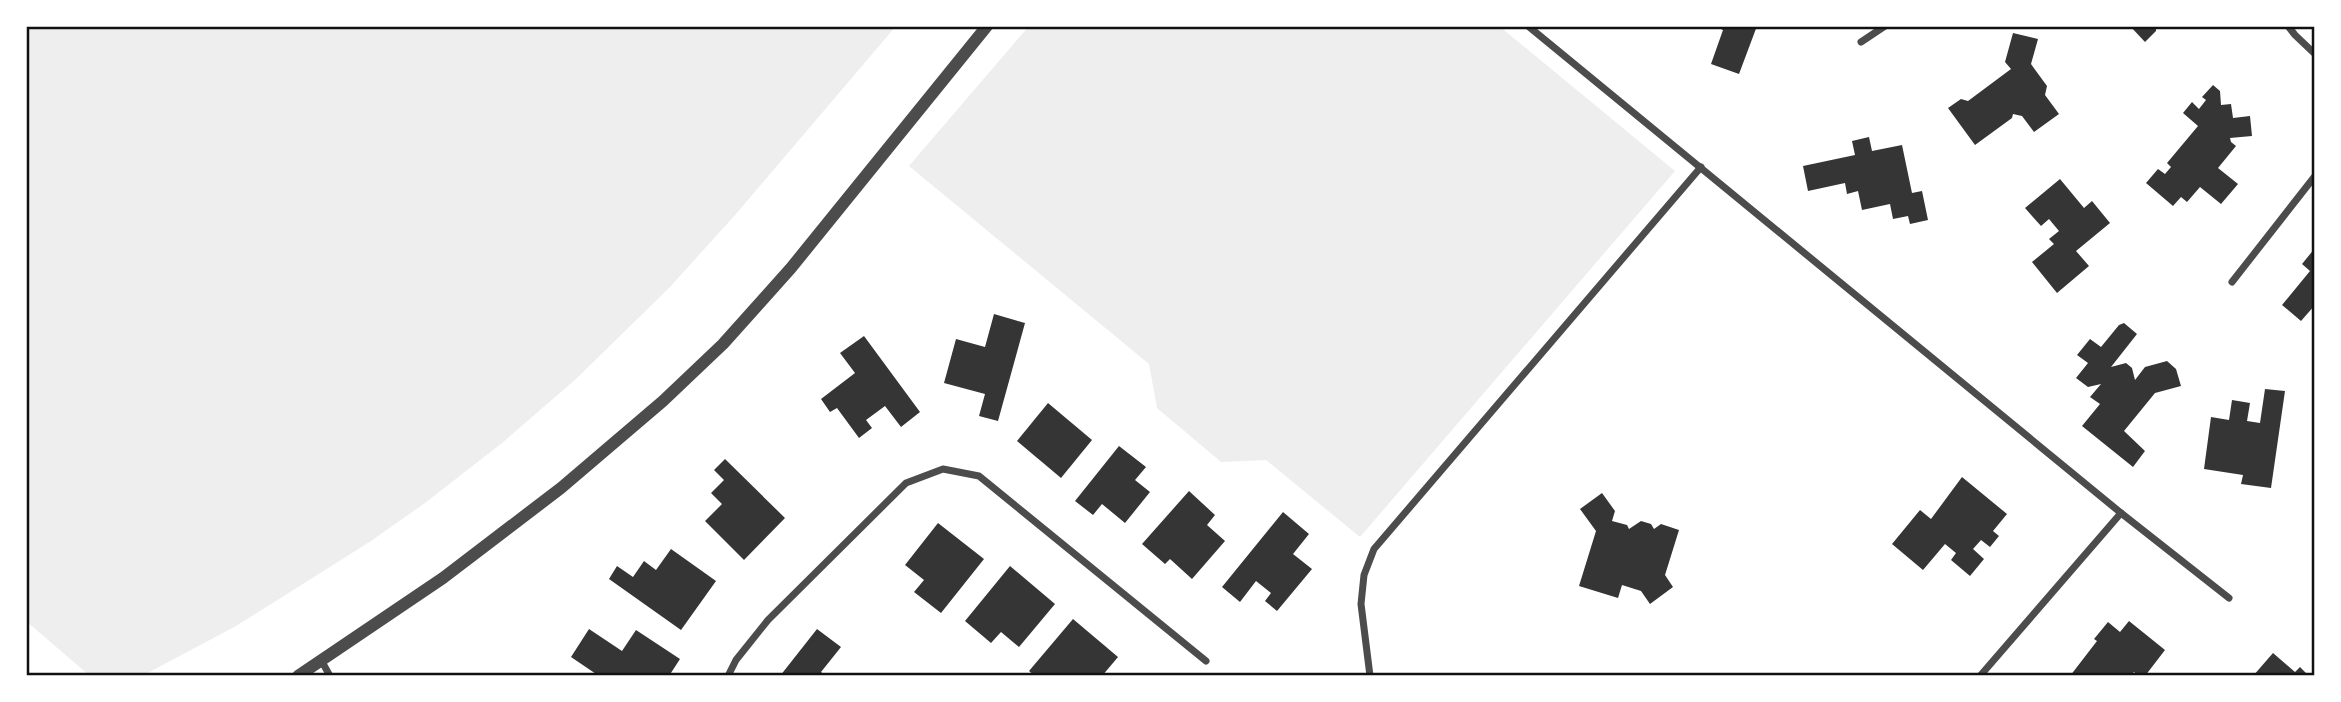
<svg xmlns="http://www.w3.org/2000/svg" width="2341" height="702" font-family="Inter,sans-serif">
  <rect width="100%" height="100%" fill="#fff"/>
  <!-- green -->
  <g fill="#eee">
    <path d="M26,26H896L736,214L670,287L576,379L502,443L425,503L371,541L236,626L142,676H90L26,621Z"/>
    <path d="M1029,26H1499L1675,171L1360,537L1266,460L1221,462L1157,408L1149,364L909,166Z"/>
  </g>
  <!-- building -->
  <g fill="#353535">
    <path d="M1715,26H1757L1739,74L1711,64L1723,30Z"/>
    <path d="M2130,26H2156V31L2145,42Z"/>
    <path d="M2013,33L2038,39L2031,64L2047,86L2045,95L2059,114L2034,132L2022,116L2013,114L2012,118L1975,145L1948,108L1961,99L1968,101L2011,69L2005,62Z"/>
    <path d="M2213,85L2220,91L2221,105L2231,104L2233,118L2250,116L2252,136L2230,138L2231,142L2236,146L2218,168L2238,184L2221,204L2200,187L2187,202L2181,197L2173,206L2146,183L2158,169L2165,174L2171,167L2167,163L2198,126L2183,113L2192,102L2199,109L2206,100L2202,97Z"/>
    <path d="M1869,137L1872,151L1902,145L1912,193L1922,191L1928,220L1910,224L1908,216L1893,219L1890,204L1862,210L1858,191L1847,194L1845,183L1808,191L1803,166L1855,155L1852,141Z"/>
    <path d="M2060,179L2084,208L2092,201L2110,223L2076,251L2089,266L2057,293L2032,262L2054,244L2049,239L2059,231L2049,219L2041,226L2025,208Z"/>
    <path d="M2315,248V305L2301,321L2282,305L2310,271L2302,264Z"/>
    <path d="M994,314L1025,323L998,421L979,416L985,394L944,383L956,339L985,347Z"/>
    <path d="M2124,323L2137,334L2111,367L2126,363L2132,368L2135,380L2145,367L2167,361L2176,369L2181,386L2155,393L2124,431L2145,451L2133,467L2082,426L2100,404L2090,397L2101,384L2088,387L2076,378L2088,363L2077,355L2090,339L2101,347L2119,325Z"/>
    <path d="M864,336L920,412L901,427L885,406L866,420L872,428L859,438L837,408L830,412L821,399L855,373L840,353Z"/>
    <path d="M2265,389L2285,391L2271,488L2241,484L2243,475L2204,469L2211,417L2229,420L2232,400L2250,403L2247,421L2260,423Z"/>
    <path d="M1048,403L1092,440L1061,478L1017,441Z"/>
    <path d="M1119,446L1146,467L1135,480L1150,492L1125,523L1102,504L1093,515L1075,501Z"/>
    <path d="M725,459L785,518L744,560L705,521L722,504L711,493L724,480L714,470Z"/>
    <path d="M1962,477L2007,514L1993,531L1999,536L1990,547L1981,540L1973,549L1984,559L1970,576L1951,560L1956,553L1945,544L1923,570L1892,544L1920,510L1931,519Z"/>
    <path d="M1189,491L1215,515L1207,525L1225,541L1192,579L1170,559L1165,564L1142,544Z"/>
    <path d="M1602,493L1615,511L1612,521L1627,525L1629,529L1641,521L1651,524L1654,529L1661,524L1679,530L1665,575L1673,587L1650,604L1641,591L1622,585L1618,598L1579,586L1596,531L1580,509Z"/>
    <path d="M1283,512L1309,534L1293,554L1312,569L1277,611L1265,601L1271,593L1256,581L1240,602L1222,587Z"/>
    <path d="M938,523L984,559L941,613L914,592L924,580L905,565Z"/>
    <path d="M671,549L716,581L681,630L609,579L617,566L633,577L644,561L656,570Z"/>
    <path d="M1010,566L1055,604L1019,647L1001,632L991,643L965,621Z"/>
    <path d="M1073,619L1118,657L1102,676H1035L1029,671Z"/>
    <path d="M2129,621L2165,650L2145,676H2138L2134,672L2130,676H2070L2097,641L2094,639L2108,622L2120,632Z"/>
    <path d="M589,629L622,651L636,630L680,659L669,676H599L571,657Z"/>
    <path d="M817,629L841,647L821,672L826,676H780Z"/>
    <path d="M2273,653L2295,672L2300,667L2309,676H2253Z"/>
  </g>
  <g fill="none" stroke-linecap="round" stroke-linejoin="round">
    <!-- minor -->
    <g stroke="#4c4c4c" stroke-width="7">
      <path d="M1528,26L2121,513L2229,598"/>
      <path d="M2288,26L2295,35L2315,54"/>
      <path d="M1861,42L1885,26"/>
      <path d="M2232,282L2315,176"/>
      <path d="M321,660L330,676"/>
      <path d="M728,676L736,660L768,620L906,483L943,469L979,476L1206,661"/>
      <path d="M1370,676L1361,604L1364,575L1374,549L1701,167"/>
      <path d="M1980,676L2121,513"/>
    </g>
    <!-- tertiary -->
    <path stroke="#4c4c4c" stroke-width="12" d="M298,676L443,578L561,488L663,401L723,344L791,268L987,26"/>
  </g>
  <!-- border -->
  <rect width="2341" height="702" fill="none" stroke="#ffffff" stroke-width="56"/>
  <rect x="28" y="28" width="2285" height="646" fill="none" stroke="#111" stroke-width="2.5"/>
</svg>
